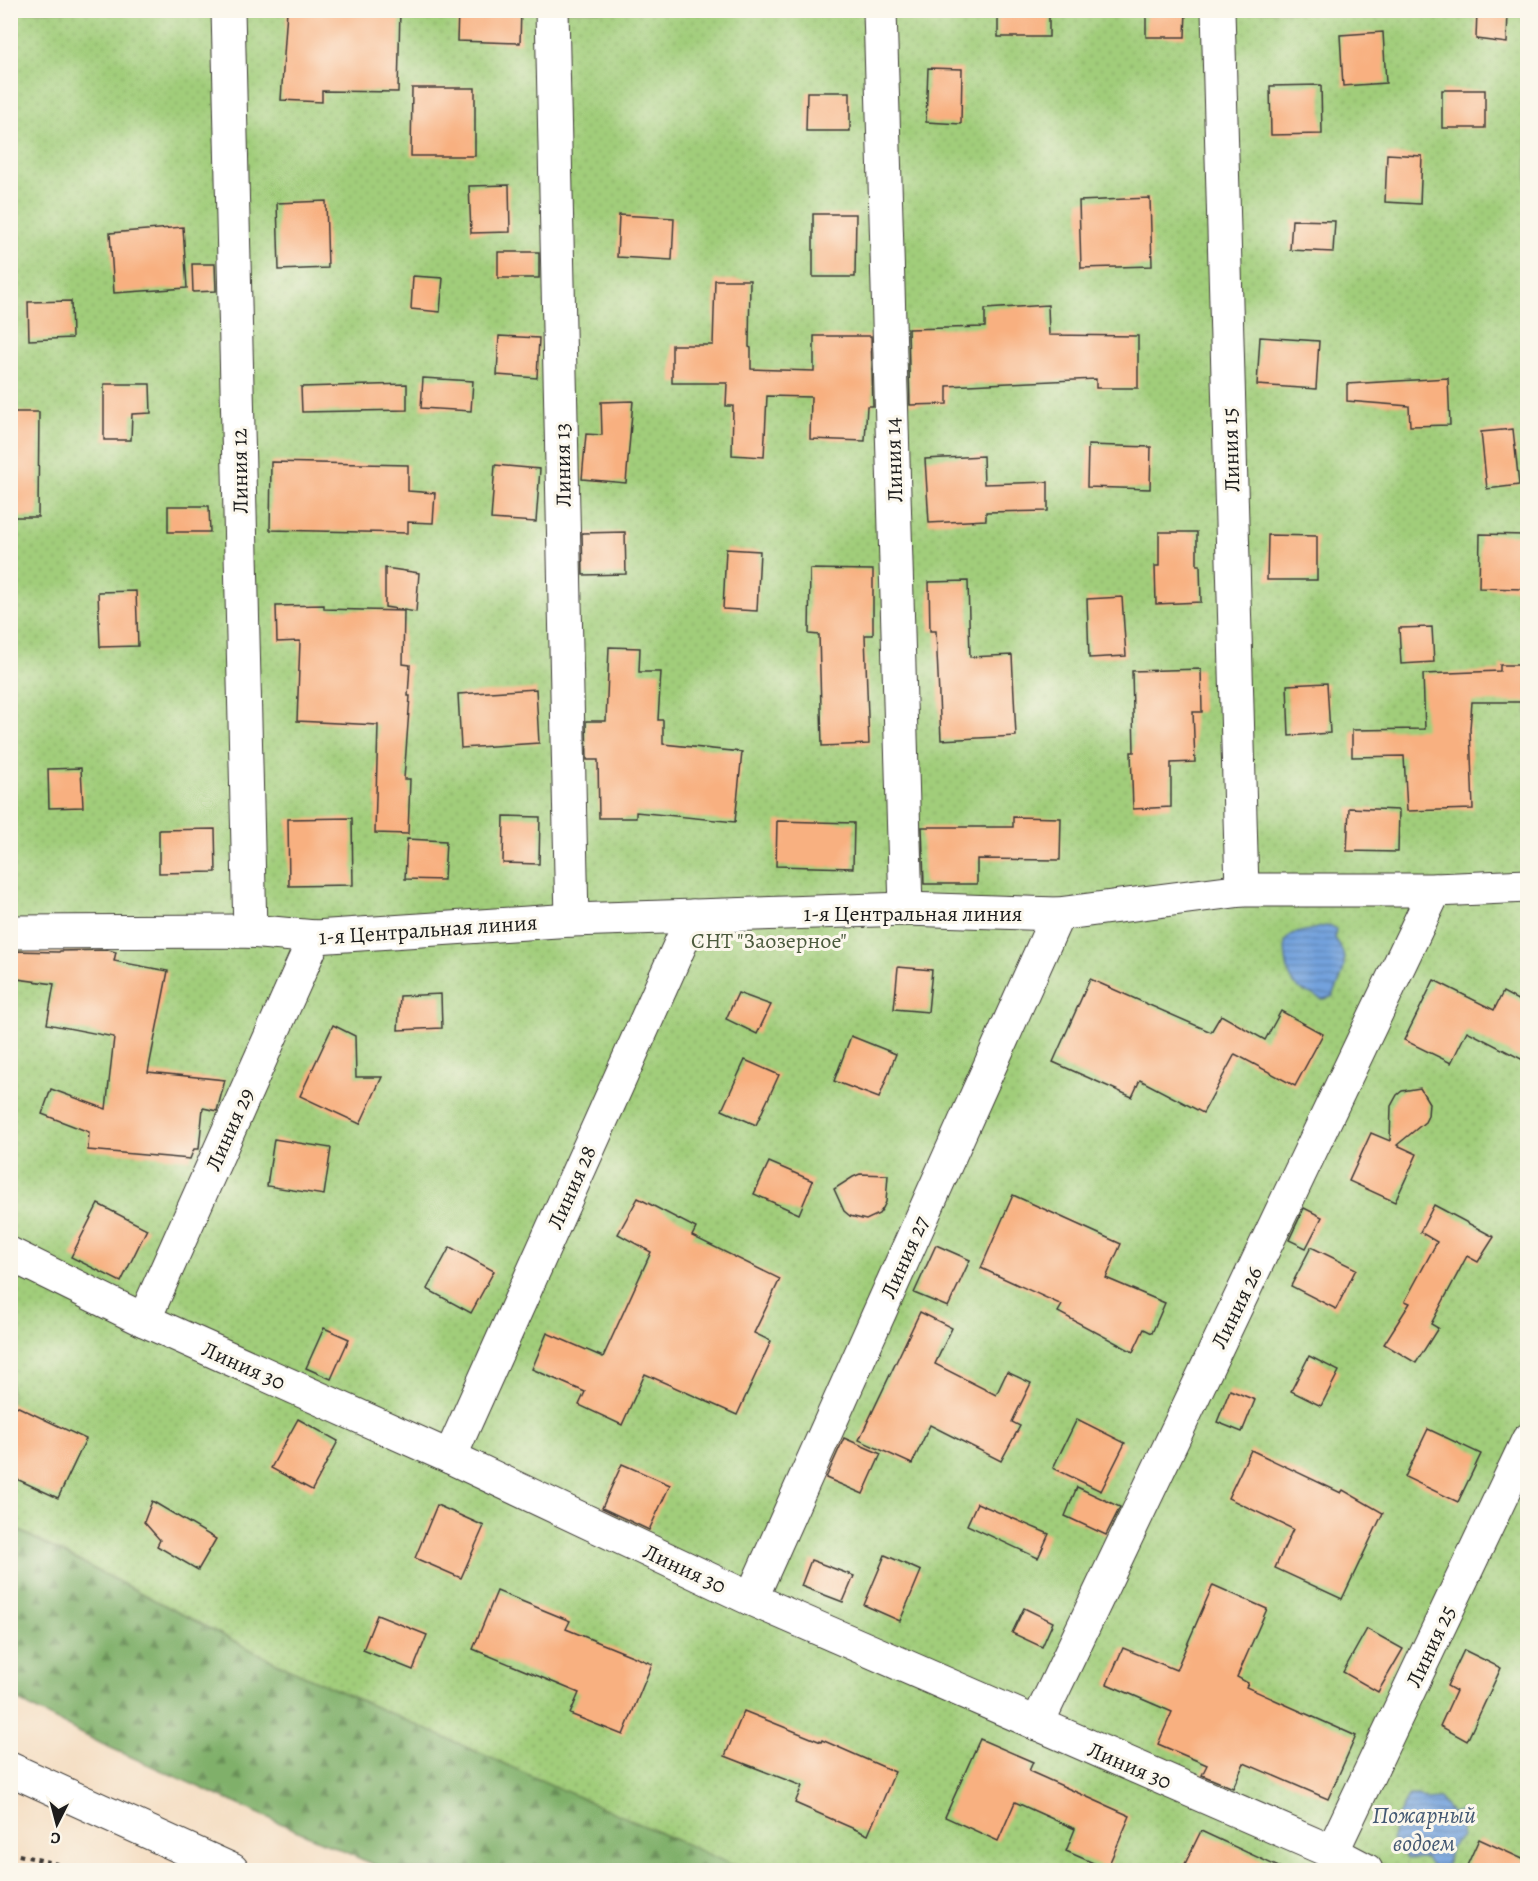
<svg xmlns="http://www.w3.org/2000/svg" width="1538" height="1881" font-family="Alegreya,serif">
  <defs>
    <pattern id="forest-firs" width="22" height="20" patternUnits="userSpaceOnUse" patternTransform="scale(1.5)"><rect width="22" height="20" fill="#80b06a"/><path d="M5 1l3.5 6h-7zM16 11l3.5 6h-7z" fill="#688e56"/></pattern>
    <pattern id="park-dots" width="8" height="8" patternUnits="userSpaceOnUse" patternTransform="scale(1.5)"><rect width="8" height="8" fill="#a1cd7a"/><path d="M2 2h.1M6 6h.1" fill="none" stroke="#8aaf69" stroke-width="1.8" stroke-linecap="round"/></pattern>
    <pattern id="water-rules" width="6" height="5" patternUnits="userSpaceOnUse" patternTransform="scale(1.5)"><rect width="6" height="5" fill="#73a2dd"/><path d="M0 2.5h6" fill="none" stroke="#5e83b2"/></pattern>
  </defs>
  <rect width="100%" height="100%" fill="#fbf7ec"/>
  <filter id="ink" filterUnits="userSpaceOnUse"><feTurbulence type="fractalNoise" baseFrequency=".0167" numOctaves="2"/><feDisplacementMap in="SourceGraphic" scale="12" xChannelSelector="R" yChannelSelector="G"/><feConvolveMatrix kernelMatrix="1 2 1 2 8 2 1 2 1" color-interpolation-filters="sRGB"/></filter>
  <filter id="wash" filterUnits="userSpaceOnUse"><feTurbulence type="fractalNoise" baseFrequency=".008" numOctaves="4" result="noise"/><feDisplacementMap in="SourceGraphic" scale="24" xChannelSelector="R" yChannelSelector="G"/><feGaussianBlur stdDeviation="1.35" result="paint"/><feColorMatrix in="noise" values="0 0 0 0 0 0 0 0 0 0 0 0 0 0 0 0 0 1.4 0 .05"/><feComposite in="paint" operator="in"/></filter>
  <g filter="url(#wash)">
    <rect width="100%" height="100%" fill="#f5dfc5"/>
    <!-- forest -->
    <path fill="url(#forest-firs)" stroke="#4e6643" stroke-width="1.5" d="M10,1526L281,1665L744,1870H386L102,1744L11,1697Z"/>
    <!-- park -->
    <path fill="url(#park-dots)" stroke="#5e744b" stroke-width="1.5" d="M10,11H1527V1870H744L281,1665L11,1526Z"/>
    <!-- water -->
    <g fill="url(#water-rules)" stroke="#485f7c" stroke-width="1.5">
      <path d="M1330,925L1336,929L1335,938C1351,960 1344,973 1333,996C1323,1001 1320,999 1311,994C1307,992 1301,991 1298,988C1286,978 1285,955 1285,941L1292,934Z"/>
      <path d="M1409,1795H1418L1426,1800L1440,1799L1451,1813L1462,1811L1461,1837L1451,1848L1445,1869L1435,1870L1426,1858L1407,1859L1392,1839C1394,1822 1400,1809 1409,1795Z"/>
    </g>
    <g id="blocks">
      <!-- building -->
      <g fill="#f8b080">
        <path d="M287,10H400L398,92L322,91V102L281,100Z"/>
        <path d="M458,10H521L520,43L457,41Z"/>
        <rect x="998" y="10" width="51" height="27"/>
        <path d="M1146,10H1186L1185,37H1146Z"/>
        <path d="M1477,10H1508L1507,43L1476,39Z"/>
        <path d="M1383,32L1386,83L1343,86L1340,35Z"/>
        <path d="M928,68L962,69L961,124L926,122Z"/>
        <path d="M1321,85L1322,134L1271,135L1270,86Z"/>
        <path d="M412,88H475V156H411Z"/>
        <rect x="1442" y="90" width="43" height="38"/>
        <path d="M807,92H850V131H806Z"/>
        <path d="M1387,154L1422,156L1420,204L1385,202Z"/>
        <path d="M509,185L510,232L471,233L469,186Z"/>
        <path d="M1150,198L1152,266L1081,268L1079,201Z"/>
        <path d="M326,201L328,268L279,270L277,203Z"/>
        <path d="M813,214H856L855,277H813Z"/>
        <path d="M619,215L674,218L672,260L617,257Z"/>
        <path d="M1292,220L1335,221L1333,252L1290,250Z"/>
        <path d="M183,227L187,288L114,293L110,233Z"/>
        <rect x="498" y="252" width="41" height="26"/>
        <path d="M192,264H215L216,291L193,292Z"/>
        <path d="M413,276L443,278L440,312L411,309Z"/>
        <path d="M715,280H750L749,347L751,348V369L814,371V336H871L873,406H867L865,441L810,439L811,397L767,396L764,457L732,455L733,406H726L727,383H672V345H713Z"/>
        <path d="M71,301L72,338L29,340L28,302Z"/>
        <path d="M1048,305L1049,335L1138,336V388H1096V379L947,386V404L910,405L908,329L985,327V309Z"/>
        <path d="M499,336L539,338L537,378L497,375Z"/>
        <path d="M1260,337L1319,341L1316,389L1257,385Z"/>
        <path d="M423,378L473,381L471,411L421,408Z"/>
        <path d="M1448,378L1450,425L1410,426L1409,406L1347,401V384Z"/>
        <path d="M104,384H150L151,413L132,414L131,440H104Z"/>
        <path d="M407,384V410L302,412L301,387Z"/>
        <path d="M633,401L626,483L582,479L586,434L602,435L601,402Z"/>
        <path d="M10,412H39L38,517H10Z"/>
        <path d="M1513,429L1519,485L1487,489L1481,432Z"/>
        <path d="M1088,445L1151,447L1150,489L1087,487Z"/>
        <path d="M983,456L984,484L1048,482V511L986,512V520L929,523L925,459Z"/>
        <path d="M271,462L408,465V491L435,493L433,523L408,522V533L270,530Z"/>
        <path d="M495,465L540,469L536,522L491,519Z"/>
        <path d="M168,506H209L210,532H168Z"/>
        <path d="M625,532L626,574L583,575L582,533Z"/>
        <path d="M1159,532H1197V565H1200L1201,602L1156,604L1155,566H1159Z"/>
        <path d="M1480,534L1525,535L1524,589L1479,588Z"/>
        <path d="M1268,535L1317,536V580H1267Z"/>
        <path d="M726,549L760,551L757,611L723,609Z"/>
        <path d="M385,568L419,573L416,612L385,607Z"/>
        <path d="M810,569L873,570V635H865L869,744L822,746L819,635L809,634Z"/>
        <path d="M968,581L970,657L1012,655L1016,736L941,740L936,631H930L929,582Z"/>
        <path d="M136,591L138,646L100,647L98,592Z"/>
        <path d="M1122,597L1126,656L1089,658L1087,599Z"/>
        <path d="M324,605V609L404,611L403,664L410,665L408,696H410L404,779H410L408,834L375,833L378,725L297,721L300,641L277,642L276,606Z"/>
        <path d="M1432,627L1434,662L1401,664L1399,628Z"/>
        <path d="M609,647L640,648L639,672H661L658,720H663V744L742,752L735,822L636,812V818H599L598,760H587L586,721H606Z"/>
        <path d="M1500,665H1527V702H1472L1470,729L1473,809L1407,811L1404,756L1352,757V730L1425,729L1423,674L1500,671Z"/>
        <path d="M1201,669L1202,712H1193L1195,762L1171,763V807L1133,809L1131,752H1134L1132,671Z"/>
        <path d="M1327,683L1330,733L1289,736L1287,685Z"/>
        <path d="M536,689L539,743L461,748L458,694Z"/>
        <path d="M81,768L83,807L49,808L48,769Z"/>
        <path d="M1349,808L1399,810L1398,852L1347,851Z"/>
        <path d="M504,816L540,817L539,864L503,863Z"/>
        <path d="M1013,817L1061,818L1060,860L977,859V884H924L922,827H1013Z"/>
        <path d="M352,818L353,885L289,886L288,819Z"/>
        <path d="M777,821L854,823L853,868L776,866Z"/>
        <path d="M215,829L216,872L159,873V830Z"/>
        <path d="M407,839L446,841L444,880L405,879Z"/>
        <path d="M108,950L116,952L114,961L168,971L148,1072L225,1080L217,1111L203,1108L199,1149H194L190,1159L88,1150L89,1132L42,1114L51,1089L106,1109L114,1037L47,1024L54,984L10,978L12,951L59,952L60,951Z"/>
        <path d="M898,967L932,970L928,1012L894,1009Z"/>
        <path d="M1090,979L1211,1032L1221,1015L1265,1040L1281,1011L1323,1034L1295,1086L1235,1054L1203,1113L1140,1080L1132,1097L1053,1062Z"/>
        <path d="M1434,980L1494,1010L1503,992L1527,1005V1062L1467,1031L1451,1063L1404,1040Z"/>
        <path d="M738,993L771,1005L757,1034L726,1019Z"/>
        <path d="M441,994L442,1028L398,1030L400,996Z"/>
        <path d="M333,1025L355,1036L356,1077H382L360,1124L300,1096Z"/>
        <path d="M851,1036L896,1054L879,1098L834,1081Z"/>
        <path d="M745,1060L779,1075L756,1125L722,1110Z"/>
        <path d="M1420,1088L1429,1103L1428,1116L1425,1122L1397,1145L1417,1154L1395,1202L1349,1181L1371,1133L1390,1141L1391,1106L1397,1095L1402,1091Z"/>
        <path d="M274,1139L331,1148L324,1195L267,1186Z"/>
        <path d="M769,1162L813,1181L799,1214L754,1194Z"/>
        <path d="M860,1174L888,1175L886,1202L883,1208L879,1214L866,1220L850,1216L844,1211L834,1189L853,1177Z"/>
        <path d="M1013,1195L1121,1244L1106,1278L1165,1303L1152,1333L1144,1329L1133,1352L1058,1312L1062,1305L981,1268Z"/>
        <path d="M638,1198L696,1228L692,1236L780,1279L754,1333L771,1341L737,1415L645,1374L622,1425L579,1405L585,1392L532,1369L547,1333L603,1357L651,1252L618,1234Z"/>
        <path d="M98,1204L147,1229L121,1282L71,1257Z"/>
        <path d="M1434,1205L1494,1237L1478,1262L1467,1256L1431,1324L1438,1328L1416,1363L1384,1344L1410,1303L1405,1301L1437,1242L1420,1232Z"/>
        <path d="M1304,1208L1322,1217L1306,1248L1289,1240Z"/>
        <path d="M936,1245L970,1260L948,1307L914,1293Z"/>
        <path d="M450,1247L494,1271L471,1313L427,1289Z"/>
        <path d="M1311,1247L1356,1269L1336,1309L1291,1286Z"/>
        <path d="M920,1312L952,1328L935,1364L996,1395L1007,1372L1031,1383L1012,1422L1020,1426L1001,1461L930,1425L912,1464L859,1440Z"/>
        <path d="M324,1328L349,1339L331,1379L306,1368Z"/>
        <path d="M1309,1356L1339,1371L1321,1406L1291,1391Z"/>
        <path d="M1230,1390L1255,1400L1242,1432L1217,1422Z"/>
        <path d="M10,1403L86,1439L58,1498L10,1476Z"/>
        <path d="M298,1419L338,1441L312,1490L271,1468Z"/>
        <path d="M1077,1419L1125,1443L1101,1491L1053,1468Z"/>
        <path d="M1428,1429L1481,1454L1458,1502L1405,1477Z"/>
        <path d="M844,1438L881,1454L863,1494L826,1478Z"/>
        <path d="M1251,1450L1341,1493L1343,1490L1383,1513L1342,1599L1275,1568L1293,1529L1228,1498Z"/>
        <path d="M622,1464L670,1485L649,1530L602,1508Z"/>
        <path d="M1077,1487L1120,1507L1106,1535L1065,1516Z"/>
        <path d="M152,1501L216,1539L198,1570L157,1546L160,1540L144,1522Z"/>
        <path d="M977,1503L1049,1534L1038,1558L967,1525Z"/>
        <path d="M437,1505L484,1526L461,1578L415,1558Z"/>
        <path d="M885,1555L921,1571L900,1621L864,1605Z"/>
        <path d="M811,1560L854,1576L843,1602L801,1586Z"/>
        <path d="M1213,1585L1267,1609L1237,1677L1248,1683L1246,1687L1356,1736L1328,1799L1244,1763L1233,1788L1202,1775L1207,1765L1158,1744L1172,1712L1107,1684L1123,1648L1176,1670Z"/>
        <path d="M497,1591L570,1621L566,1629L652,1664L623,1735L570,1714L579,1693L473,1649Z"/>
        <path d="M1024,1608L1053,1622L1042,1647L1012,1633Z"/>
        <path d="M377,1615L427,1635L413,1670L363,1650Z"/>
        <path d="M1367,1629L1403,1649L1378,1692L1343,1672Z"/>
        <path d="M1464,1650L1501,1668L1467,1741L1440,1726L1456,1691L1447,1686Z"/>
        <path d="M744,1711L821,1742L822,1740L895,1772L868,1835L795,1803L802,1786L725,1756Z"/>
        <path d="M980,1739L1033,1762L1029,1771L1130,1816L1107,1869L1066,1851L1075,1829L1015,1802L998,1841L945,1817Z"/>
        <path d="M1201,1831L1285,1870H1182Z"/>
        <path d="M1479,1839L1527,1861V1870H1465Z"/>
      </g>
    </g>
  </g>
  <g filter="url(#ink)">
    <use href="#blocks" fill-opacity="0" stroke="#3d3935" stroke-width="1.5"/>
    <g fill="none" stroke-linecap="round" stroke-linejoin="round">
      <defs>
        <g id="street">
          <path d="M228,10L250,931"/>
          <path d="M552,10L572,920"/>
          <path d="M880,10L906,909"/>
          <path d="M1218,10L1242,890"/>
          <path d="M10,932L250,931L315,937L572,920L906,909L1058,914L1242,890H1435L1528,886"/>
          <path d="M10,1254L144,1320L450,1457L751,1599L1332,1852L1366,1870"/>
          <path d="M144,1320L315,937"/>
          <path d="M450,1457L693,916"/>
          <path d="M751,1599L1058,914"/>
          <path d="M1037,1724L1435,890"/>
          <path d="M1332,1852L1528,1440"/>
        </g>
        <path id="primary" d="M10,1769L232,1870"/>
      </defs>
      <!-- street casing -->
      <use href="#street" stroke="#3d3935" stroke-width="35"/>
      <!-- primary casing -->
      <use href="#primary" stroke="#3d3935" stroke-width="35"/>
      <!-- path -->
      <path stroke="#3d3935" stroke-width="4" stroke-dasharray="4.5 4.5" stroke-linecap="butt" d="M10,1853L85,1870"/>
      <!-- street -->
      <use href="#street" stroke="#fff" stroke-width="33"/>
      <!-- primary -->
      <use href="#primary" stroke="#fff" stroke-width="33"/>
    </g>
  </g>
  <g text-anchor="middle" stroke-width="6" stroke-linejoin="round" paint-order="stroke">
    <!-- street labels -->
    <g font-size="22" fill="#1c1c1c" stroke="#fbf7ec">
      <text transform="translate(1230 450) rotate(-92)" y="8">Линия 15</text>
      <text transform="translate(893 460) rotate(-92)" y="8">Линия 14</text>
      <text transform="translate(562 465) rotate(-91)" y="8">Линия 13</text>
      <text transform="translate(239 471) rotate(-91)" y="8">Линия 12</text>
      <text x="913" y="921">1-я Центральная линия</text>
      <text transform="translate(428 929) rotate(-4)" y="8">1-я Центральная линия</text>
      <text transform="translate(229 1129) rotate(-66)" y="8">Линия 29</text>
      <text transform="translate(571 1187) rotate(-66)" y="8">Линия 28</text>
      <text transform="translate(904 1257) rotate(-66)" y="8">Линия 27</text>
      <text transform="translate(1236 1307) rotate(-64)" y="8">Линия 26</text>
      <text transform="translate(244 1365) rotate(24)" y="8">Линия 30</text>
      <text transform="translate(685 1568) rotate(25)" y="8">Линия 30</text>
      <text transform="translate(1430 1646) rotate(-65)" y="8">Линия 25</text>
      <text transform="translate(1130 1765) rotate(23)" y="8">Линия 30</text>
    </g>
    <!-- park labels -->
    <g font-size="22" fill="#4b5a3d" stroke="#fbf7ec">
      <text x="769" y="948">СНТ "Заозерное"</text>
    </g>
    <!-- water labels -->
    <g font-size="24" font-style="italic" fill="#435873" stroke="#fbf7ec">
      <text x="1424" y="1823">Пожарный<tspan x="1424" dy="28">водоем</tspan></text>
    </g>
  </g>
  <!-- margin -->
  <rect width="1538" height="1881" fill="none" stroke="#fbf7ec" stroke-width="36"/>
  <!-- north arrow -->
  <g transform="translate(57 1824) rotate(186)" stroke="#fbf7ec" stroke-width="4.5" paint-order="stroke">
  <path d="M0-4.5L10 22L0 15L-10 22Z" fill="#1c1c1c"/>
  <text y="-9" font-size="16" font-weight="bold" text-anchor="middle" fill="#1c1c1c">С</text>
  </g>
</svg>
